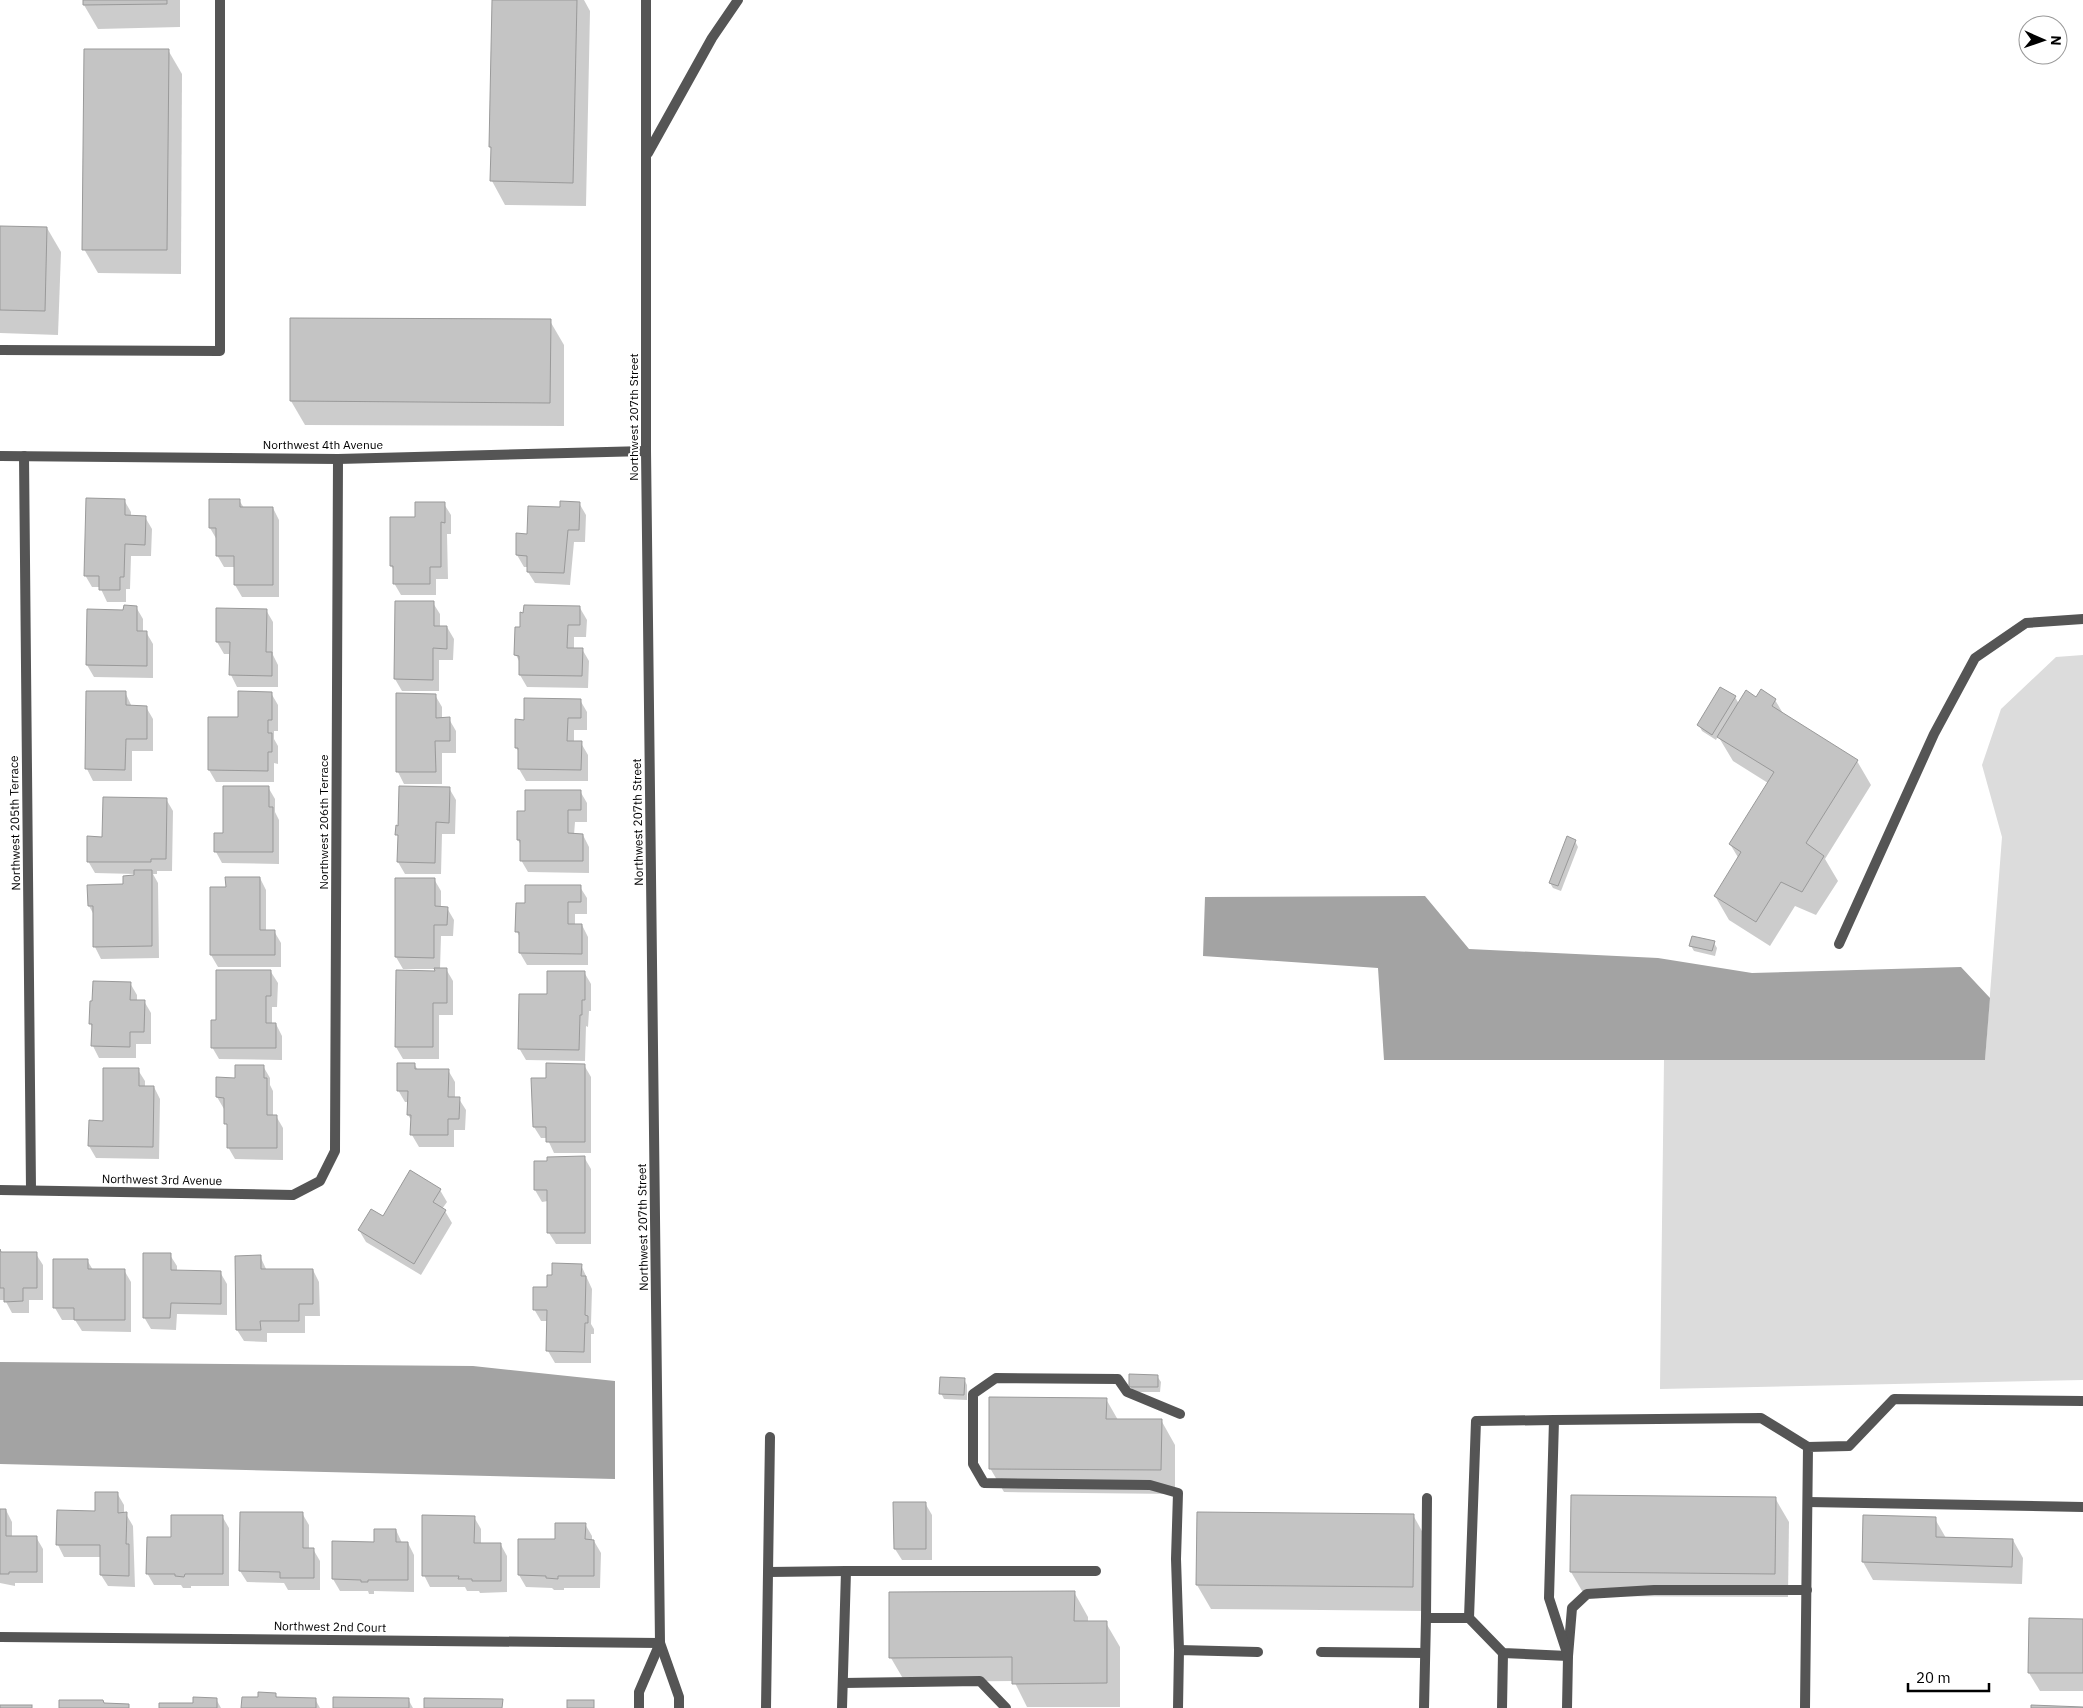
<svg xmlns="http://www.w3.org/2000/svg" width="2083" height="1708" font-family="'IBM Plex Sans',sans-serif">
  <rect width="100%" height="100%" fill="#fff"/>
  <!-- green -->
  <path fill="#dcdcdc" d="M2083,655V1380L1660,1389L1664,1059L1985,1060L2002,837L1982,765L2001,709L2056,657Z"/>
  <!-- water -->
  <g fill="#a3a3a3">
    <path d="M1425,896L1469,949L1658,958L1752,973L1961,967L1990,998L1985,1060H1384L1378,968L1203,956L1205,897Z"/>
    <path d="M0,1362L473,1366L615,1381V1479L0,1464Z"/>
  </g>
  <!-- shadow -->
  <g fill="#0003">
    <path d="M84,0H180V27L98,29L84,5Z"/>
    <path d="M493,0H584L590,11L586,206L505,205L492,181V151L490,147Z"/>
    <path d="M168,50L182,74L181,274L98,273L84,249Z"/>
    <path d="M0,227L47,228L61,252L58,335L0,333Z"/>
    <path d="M550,321L564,345V426L305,425L291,401Z"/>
    <path d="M124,500L131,512V517H145L152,529L151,556H131L130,589H126V602H107L100,587H92L85,575Z"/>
    <path d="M210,500H239L244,508H273L279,520V597H242L235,585V567H224L217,555V540L210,528Z"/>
    <path d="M579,503L586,515L585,542H574L570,585L535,583L528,572V567H524L517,555L528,535L561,508Z"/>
    <path d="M444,504L451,515V534H447L448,579H436V595H401L394,583V570L391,566L416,518Z"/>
    <path d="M433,603L440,614V627H447L454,639L453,660H439V691H402L395,679Z"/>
    <path d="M136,607L143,619V632H146L153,644V678L94,677L87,665L125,612Z"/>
    <path d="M580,608L587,620L586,637H574V649H582L589,661L588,688L527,687L520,675V663L516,655Z"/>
    <path d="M266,610L273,622V655L278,665V687H237L231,675V654H224L217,642Z"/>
    <path d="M125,692L132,707H146L153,719V751H132V781H93L87,769Z"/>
    <path d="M271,693L278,705V731H274V739L278,746V764L274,763V782H216L209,770V718L239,719Z"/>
    <path d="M435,695L442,707V719H449L456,731V753H442V784H404L398,772Z"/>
    <path d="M1735,697L1739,704L1756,699L1775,700L1784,715L1857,761L1871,785L1825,859L1838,881L1816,915L1795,906L1770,946L1729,920L1715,896L1739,859L1730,844L1768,783L1733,761L1718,736L1716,740L1702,731L1699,725Z"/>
    <path d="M580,700L587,712V730H574V743H581L588,755V781H526L519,769L520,753L516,748L525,721Z"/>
    <path d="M268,787L275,799V812L279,820V864L222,863L216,852L224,834Z"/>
    <path d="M449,788L456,800L455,834H442L441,874H405L398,862L399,838L397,834Z"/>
    <path d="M580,791L587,803V822H575L574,835H583L589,847V873L528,872L521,860V845L518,840L526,812Z"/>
    <path d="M166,799L173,811L172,871H157V874H153L158,883L159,958L101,959L95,947L94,915L89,906L124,886L136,877L135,874L95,873L88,861L103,838Z"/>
    <path d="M1575,841L1578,847L1561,891L1553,888L1550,883Z"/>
    <path d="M260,878L266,890V931H274L281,943V967H218L211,955L227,889Z"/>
    <path d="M434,879L441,891V908H447L454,920L453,936H441L440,969H446L453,981V1015H439V1059H403L396,1047L436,972V969H403L396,957Z"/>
    <path d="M580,887L587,898V914H575V925H582L588,937V965H527L520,953L521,939L517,932L526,904Z"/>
    <path d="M1714,943L1717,948L1715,956L1694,951L1691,946Z"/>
    <path d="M271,972L278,983L277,1007H272V1024H276L282,1036V1060L219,1059L212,1047L217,1022Z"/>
    <path d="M584,972L591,984V1011H589L588,1027L586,1026L585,1061L526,1060L519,1048L549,996Z"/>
    <path d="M130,983L137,995V1001H144L151,1013V1044H136V1058H99L93,1046V1029L90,1023Z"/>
    <path d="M414,1064L418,1070H448L455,1082V1099H459L466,1110L465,1130H454V1147H419L412,1135V1121L408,1115L409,1102H405L398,1090Z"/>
    <path d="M584,1065L591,1077V1153H554L547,1138H541L534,1127L532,1079H547Z"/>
    <path d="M263,1066L270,1078V1085L273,1091V1116H276L283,1128V1160L235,1159L228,1147L226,1109H224L217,1097L236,1079Z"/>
    <path d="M138,1070L145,1081V1087H154L160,1099L159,1159L96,1158L89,1146Z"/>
    <path d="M584,1157L591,1169V1244H556L549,1233L548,1201L542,1202L535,1190Z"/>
    <path d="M440,1190L447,1202L442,1209L445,1211L452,1223L421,1275L366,1242L359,1230Z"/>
    <path d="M0,1251L2,1253L36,1254L43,1265V1300H29V1313H12L5,1300H0Z"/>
    <path d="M170,1255L177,1266V1272H220L227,1284V1315L177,1314L176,1330L151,1329L144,1317Z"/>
    <path d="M260,1256L267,1271L313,1270L319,1282L320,1316H305V1333H267V1342L244,1341L237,1330Z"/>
    <path d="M87,1260L93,1270H124L131,1282V1332L82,1331L75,1320H62L55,1308Z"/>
    <path d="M581,1265L592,1289L591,1324L594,1329V1334H591V1363H555L548,1351V1321H541L534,1309L549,1289Z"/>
    <path d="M1157,1376L1161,1382L1160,1392H1134L1130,1386Z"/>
    <path d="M964,1379L967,1385V1400L944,1399L941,1393Z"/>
    <path d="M1106,1399L1118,1420H1161L1175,1445V1494L1004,1492L990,1468Z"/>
    <path d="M117,1493L124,1505V1514H126L133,1526L135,1587L108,1586L101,1575V1557H64L58,1545Z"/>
    <path d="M1775,1498L1789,1522L1788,1597L1585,1596L1571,1572Z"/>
    <path d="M925,1503L932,1515V1560H902L895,1549Z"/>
    <path d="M0,1510H6L12,1522V1537H36L43,1549V1583H15V1586L0,1583Z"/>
    <path d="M302,1513L309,1525V1549H313L320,1561V1590H288L284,1583L247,1582L240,1571Z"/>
    <path d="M1413,1515L1427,1540L1426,1611L1211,1609L1197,1585Z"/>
    <path d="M222,1516L229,1528V1586H191V1588H183L181,1585H154L147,1573L172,1539Z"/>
    <path d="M474,1517L481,1529V1544L501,1545L507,1556V1592L480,1593L479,1591H467L465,1587H430L424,1575Z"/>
    <path d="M1935,1519L1946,1538L2013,1540L2023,1558L2022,1584L1873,1580L1863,1562Z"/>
    <path d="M585,1524L592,1536V1541H594L601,1553L600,1588H564V1590H554L552,1588L526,1587L519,1575V1540H556Z"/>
    <path d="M396,1530L402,1543H408L414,1555V1592L374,1591V1594H369L368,1591H340L333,1579L334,1543H376Z"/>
    <path d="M1074,1592L1088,1617V1623H1106L1120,1647V1707H1027L1014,1681L905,1682L891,1658Z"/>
    <path d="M2083,1620V1691H2040L2029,1673Z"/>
    <path d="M275,1694L278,1699H315L320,1708H243L259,1698Z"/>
    <path d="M216,1699L221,1708H160L194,1704Z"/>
    <path d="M408,1699L413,1708H334Z"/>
  </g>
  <!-- building -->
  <g fill="#c4c4c4" stroke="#999">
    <path d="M83,0H167V4L83,5Z"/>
    <path d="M492,0H577L573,183L490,181L491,147H489Z"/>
    <path d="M84,49H169L167,250H82Z"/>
    <path d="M0,226L47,227L45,311L0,310Z"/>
    <path d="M290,318L551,319L550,403L290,401Z"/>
    <path d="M86,498L125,499V515L146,516L145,545L125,544L124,577H120V590H99V576H84Z"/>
    <path d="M209,499H240V507H273V585H234V556H216V528H209Z"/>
    <path d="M560,501L580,502L579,530H568L564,573L527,572V556L516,555V533L527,534L528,506L560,507Z"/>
    <path d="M415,502H445V523L441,522V567H430V584H393V566H390V517H415Z"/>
    <path d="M395,601H434V626H447V649L433,648V680L394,679Z"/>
    <path d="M124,605L137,606V631H147V666L86,665L87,609L123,610Z"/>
    <path d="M524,605L580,606V625H568L567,648H583L582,676L519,675V656L514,655L515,627H520V612L523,613Z"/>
    <path d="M216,608L267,609L266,652H272V676L229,675L230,642H216Z"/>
    <path d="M1720,687L1736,696L1712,735L1697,725Z"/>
    <path d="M1761,689L1776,699L1772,706L1858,760L1806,843L1824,856L1802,892L1781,882L1756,922L1714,896L1741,852L1729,844L1774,772L1717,737L1746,690L1756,697Z"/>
    <path d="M86,691H126V705L147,706V739H126L125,770L85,769Z"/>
    <path d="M238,691L272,692V720H268V733H272V752H268V771L208,770V717H238Z"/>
    <path d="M396,693L436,694V718L450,717V741H435L436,772H396Z"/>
    <path d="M524,698L581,699V718H568L567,741H582L581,770L518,769V748H515V719L524,720Z"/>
    <path d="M223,786H269V807H273V852H214V833H223Z"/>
    <path d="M399,786L450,787L449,823L436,822L435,863L397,862L398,835H395L396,825L398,826Z"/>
    <path d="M525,790H581V810H568V833L583,834V861H520V840H517V811H525Z"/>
    <path d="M103,797L167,798L166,859H151V862H87V836L102,837Z"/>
    <path d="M1567,836L1576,840L1558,886L1549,883Z"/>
    <path d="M134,870H152V946L93,947V906H88L87,885L123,884V876L134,875Z"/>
    <path d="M225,877H260V930H275V955H210V887H226Z"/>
    <path d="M395,878H435V906L448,907L447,925H434V958L395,957Z"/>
    <path d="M525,885H581V902H568V924H582V954L519,953V932H515L516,903H525Z"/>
    <path d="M1692,936L1715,941L1712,951L1689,946Z"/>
    <path d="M434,968H447V1003H433V1047H395L396,970L435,971Z"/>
    <path d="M216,970H271V996H266V1023H276V1048H211V1020H216Z"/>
    <path d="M547,971H585V1000H582V1015H580L579,1050L518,1049L519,994H547Z"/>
    <path d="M93,981L131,982L130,1000H145L144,1032H130V1047L91,1046L92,1024H89L90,1001H92Z"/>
    <path d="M397,1063H415V1069H449L448,1097H460L459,1119H448V1135H410L411,1115H407L408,1091H397Z"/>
    <path d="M546,1063L585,1064V1142H546V1127H533L531,1078H546Z"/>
    <path d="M235,1065H264V1078H267V1115H277V1148H227V1124H224V1098L216,1097V1077L235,1078Z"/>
    <path d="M103,1068H139V1086H154L153,1147L88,1146L89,1120L103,1121Z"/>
    <path d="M585,1156V1233H547V1190H534V1161H547V1157Z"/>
    <path d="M410,1170L441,1189L433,1202L446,1210L414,1264L358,1230L371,1209L383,1216Z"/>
    <path d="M0,1249L1,1252H37V1288H23V1301L4,1302V1288H0Z"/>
    <path d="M143,1253H171V1270L221,1271V1304L171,1303L170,1318H143Z"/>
    <path d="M261,1255V1269H313V1304H299V1321H260L261,1330H236L235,1256Z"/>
    <path d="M53,1259H88V1269H125V1320H74V1308H53Z"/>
    <path d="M552,1263L582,1264L581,1276H586L585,1315L588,1316V1323H585L584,1352L546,1351L547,1310H533V1287H547V1275H552Z"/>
    <path d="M1129,1374L1158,1375V1387H1129Z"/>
    <path d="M940,1377L965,1378L964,1395L939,1394Z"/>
    <path d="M989,1397L1107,1398L1106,1419H1162L1161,1470L989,1469Z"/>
    <path d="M95,1492H118V1513L127,1512L126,1544H129V1576L100,1575V1545H56L57,1510L95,1511Z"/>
    <path d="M1571,1495L1776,1497L1775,1574L1570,1572Z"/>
    <path d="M893,1502H926V1549H894Z"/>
    <path d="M0,1509H6V1536H37V1572H9V1574H0Z"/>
    <path d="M240,1512H303V1548H314V1578H280V1572L239,1571Z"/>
    <path d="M1197,1512L1414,1514L1413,1587L1196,1585Z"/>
    <path d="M171,1515H223V1574H185L184,1577L175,1576V1574H146L147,1537H171Z"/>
    <path d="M422,1515L475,1516L474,1543H501V1581H472V1579H458L459,1576H422Z"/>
    <path d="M1863,1515L1936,1517V1537L2013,1539L2012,1567L1862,1562Z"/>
    <path d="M555,1523H586L585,1539L594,1540V1576H558V1579L546,1578V1576L518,1575V1539H555Z"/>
    <path d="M374,1529H396V1542H408V1580H368V1582H361V1580L332,1579V1541L374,1542Z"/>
    <path d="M1075,1591L1074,1621H1107V1683L1012,1684V1657L889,1658V1592Z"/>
    <path d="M2029,1618L2083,1619V1673H2028Z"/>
    <path d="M258,1692L276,1693V1697L316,1698V1708H241L242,1697H258Z"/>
    <path d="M193,1697L217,1698V1708H159V1703H193Z"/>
    <path d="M333,1697L409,1698V1708H333Z"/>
    <path d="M424,1698L503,1699L502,1708H424Z"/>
    <path d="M59,1700H103L104,1703L129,1704V1708H59Z"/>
    <rect x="567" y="1700" width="27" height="8"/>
    <rect x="0" y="1705" width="32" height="3"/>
    <path d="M2031,1705L2083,1707V1708H2031Z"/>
  </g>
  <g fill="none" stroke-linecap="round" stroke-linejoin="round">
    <!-- service -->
    <g stroke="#555" stroke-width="10">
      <path d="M648,153L712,38L738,0"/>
      <path d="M1839,944L1934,734L1975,658L2026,623L2083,619"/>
      <path d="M1554,1420L1476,1421L1469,1618L1503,1653L1568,1656L1572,1608L1587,1594L1654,1590H1807"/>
      <path d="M1808,1502L2083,1507"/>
      <path d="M769,1572L846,1571"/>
      <path d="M1426,1618L1427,1498"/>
      <path d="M1179,1650L1176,1559L1178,1493L1150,1485L984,1483L973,1464V1394L996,1378L1118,1379L1127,1392L1180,1414"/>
      <path d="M1321,1652L1425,1653"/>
      <path d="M843,1683L980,1681L1006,1708"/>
      <path d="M766,1708L770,1437"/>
      <path d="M842,1708L846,1571H1096"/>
      <path d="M1178,1708L1179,1650L1258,1652"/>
      <path d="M1424,1708L1426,1618H1469"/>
      <path d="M1502,1708L1503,1653"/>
      <path d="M1567,1708L1568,1656L1549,1598L1554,1420L1761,1418L1808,1447"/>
      <path d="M1805,1708L1808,1447L1849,1446L1894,1399L2083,1401"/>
    </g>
    <!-- minor -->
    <g stroke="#555" stroke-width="10">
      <path d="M646,0V451L660,1643L679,1697V1708"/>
      <path d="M0,350L220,351V0"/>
      <path d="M0,456L338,459L646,451"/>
      <path d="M24,456L31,1189"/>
      <path d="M0,1190L293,1195L320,1181L335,1151L338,459"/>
      <path d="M0,1637L660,1643"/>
      <path d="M639,1708V1692L660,1643"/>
    </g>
  </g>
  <g text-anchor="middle" stroke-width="4" stroke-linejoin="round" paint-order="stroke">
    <!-- street labels -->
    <g font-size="12" fill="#000" stroke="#fff">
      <text transform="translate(634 417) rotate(-90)" y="4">Northwest 207th Street</text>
      <text x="323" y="449">Northwest 4th Avenue</text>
      <text transform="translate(324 822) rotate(-90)" y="4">Northwest 206th Terrace</text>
      <text transform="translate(638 822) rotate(-91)" y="4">Northwest 207th Street</text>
      <text transform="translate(15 823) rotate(-91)" y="4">Northwest 205th Terrace</text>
      <text transform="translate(162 1180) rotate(1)" y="4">Northwest 3rd Avenue</text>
      <text transform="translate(643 1227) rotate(-91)" y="4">Northwest 207th Street</text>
      <text transform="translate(330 1627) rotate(1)" y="4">Northwest 2nd Court</text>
    </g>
  </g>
  <!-- north arrow -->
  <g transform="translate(2043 40) rotate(92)"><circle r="24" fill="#ffffff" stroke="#999999"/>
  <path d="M0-4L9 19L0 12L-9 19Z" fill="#000000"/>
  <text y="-8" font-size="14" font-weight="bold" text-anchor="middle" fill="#000000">N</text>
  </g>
  <!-- scale -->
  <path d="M1908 1683v8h81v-8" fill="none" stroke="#000000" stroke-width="2.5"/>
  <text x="1916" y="1683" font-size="15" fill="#000000" stroke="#ffffff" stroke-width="4" paint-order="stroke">20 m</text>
</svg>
